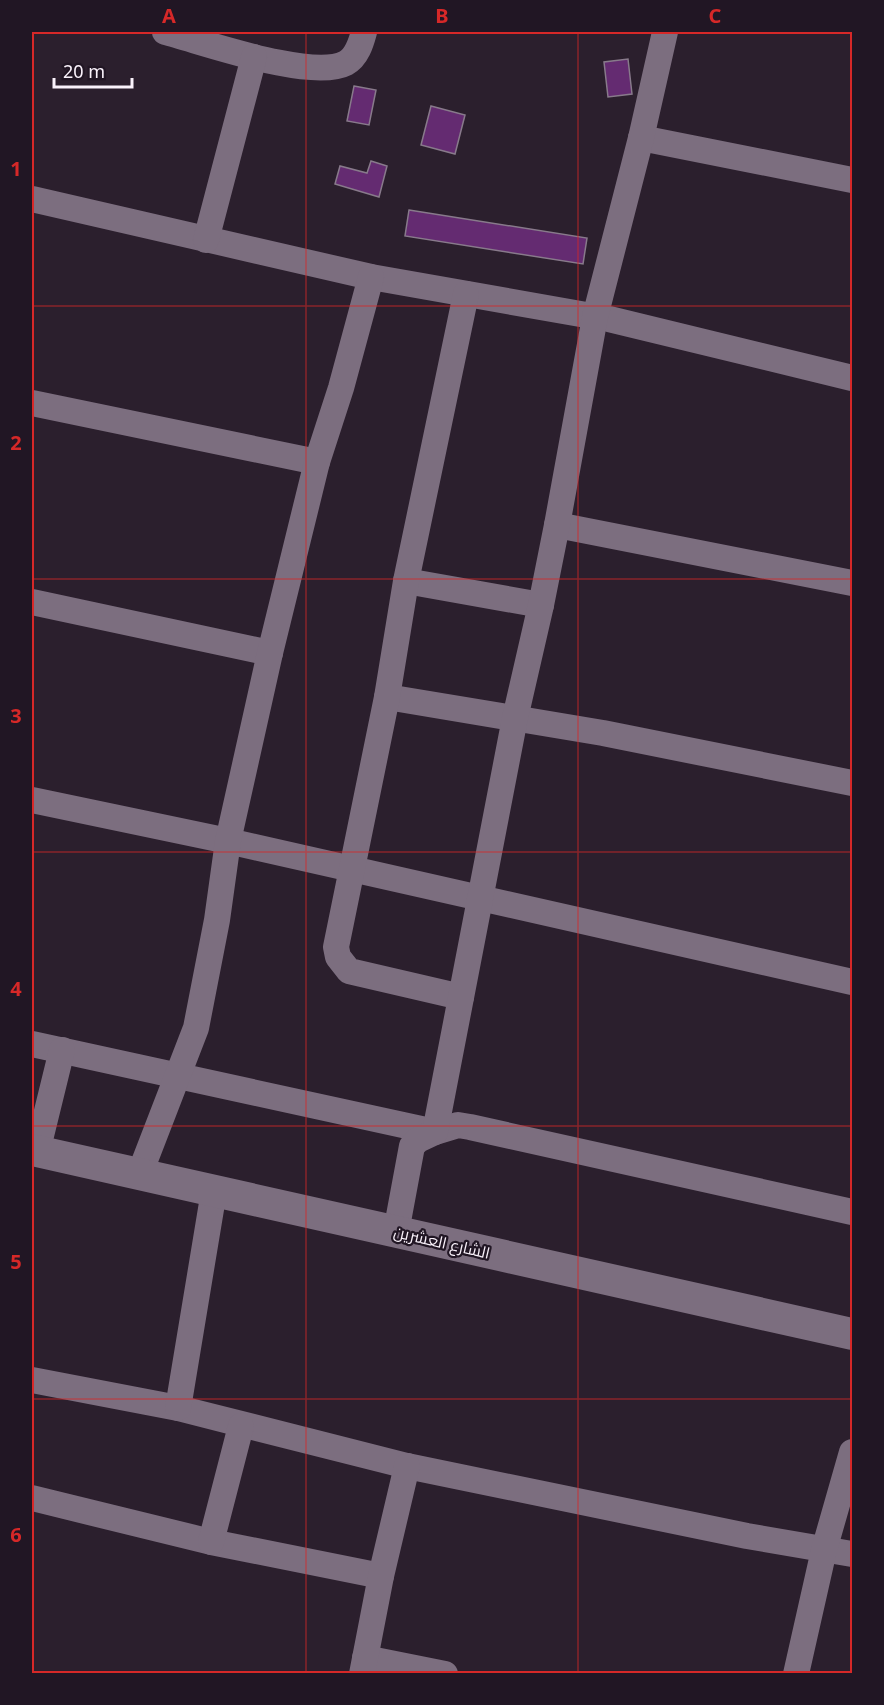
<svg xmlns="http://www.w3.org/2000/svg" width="884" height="1705" font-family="'Noto Sans',Cairo,sans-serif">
  <rect width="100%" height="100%" fill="#2b1f2d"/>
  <!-- building -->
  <g fill="#642b71" stroke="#887a8b" stroke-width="1.5">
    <path d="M628,59L632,94L608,97L604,62Z"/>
    <path d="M354,86L376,90L369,125L347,121Z"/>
    <path d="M431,106L465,115L455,154L421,145Z"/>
    <path d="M371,161L387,166L379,197L335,184L340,166L367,173Z"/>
    <path d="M409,210L587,238L583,264L405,236Z"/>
  </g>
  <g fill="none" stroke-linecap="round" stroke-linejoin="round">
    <!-- minor -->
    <g stroke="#7c6e7f" stroke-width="26">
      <path d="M165,32C204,42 312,81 346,63C357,57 361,43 364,32"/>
      <path d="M641,138L852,180"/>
      <path d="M32,199L371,277L609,319L852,378"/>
      <path d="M206,240L254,57"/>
      <path d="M32,403L317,462"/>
      <path d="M557,525L852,583"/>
      <path d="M406,581L541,605"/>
      <path d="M32,602L270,653"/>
      <path d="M387,697L603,733L852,783"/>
      <path d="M32,800L228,841L852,982"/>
      <path d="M461,997L349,971L338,957L336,947L387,697L406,581L466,294"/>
      <path d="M32,1044L435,1132L458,1125L470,1127L852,1212"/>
      <path d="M37,1152L62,1050"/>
      <path d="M140,1173L196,1028L217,920L228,841L270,653L317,462L341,388L371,277"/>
      <path d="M396,1232L412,1146L418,1140L435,1132L515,718L541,605L557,525L595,317L641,138L665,32"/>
      <path d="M32,1380L178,1408L407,1466L747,1536L852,1554"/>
      <path d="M178,1408L214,1191"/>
      <path d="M32,1498L211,1542L381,1576"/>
      <path d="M211,1542L241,1426"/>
      <path d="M365,1658L445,1674"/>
      <path d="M362,1674L381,1576L407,1466"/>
      <path d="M796,1674L824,1550L852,1452"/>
    </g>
    <!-- tertiary -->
    <path stroke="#7c6e7f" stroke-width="32" d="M32,1150L852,1334"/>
  </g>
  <!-- grid -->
  <path fill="none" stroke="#d62828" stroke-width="1.5" stroke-opacity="0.55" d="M306,32V1674M578,32V1674M32,306H852M32,579H852M32,852H852M32,1126H852M32,1399H852"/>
  <g text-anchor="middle" stroke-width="4.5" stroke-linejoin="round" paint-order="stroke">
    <!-- street labels -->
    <g font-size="16" fill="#faf2fb" stroke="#211624">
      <text transform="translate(442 1242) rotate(13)" y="6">الشارع العشرين</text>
    </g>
  </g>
  <!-- border -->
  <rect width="884" height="1705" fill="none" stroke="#211624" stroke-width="66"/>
  <!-- scale -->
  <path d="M54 78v9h78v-9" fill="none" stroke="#faf2fb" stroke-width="3"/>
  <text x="63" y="78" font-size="18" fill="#faf2fb" stroke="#211624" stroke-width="4.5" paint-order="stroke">20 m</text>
  <rect x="33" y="33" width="818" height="1639" fill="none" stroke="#d62828" stroke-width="2"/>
  <g font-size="20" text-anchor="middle" font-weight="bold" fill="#d62828">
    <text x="169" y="23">A</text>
    <text x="442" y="23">B</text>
    <text x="715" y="23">C</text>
    <text x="16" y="176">1</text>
    <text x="16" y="450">2</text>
    <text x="16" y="723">3</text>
    <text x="16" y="996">4</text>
    <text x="16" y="1269">5</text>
    <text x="16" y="1542">6</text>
  </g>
</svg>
